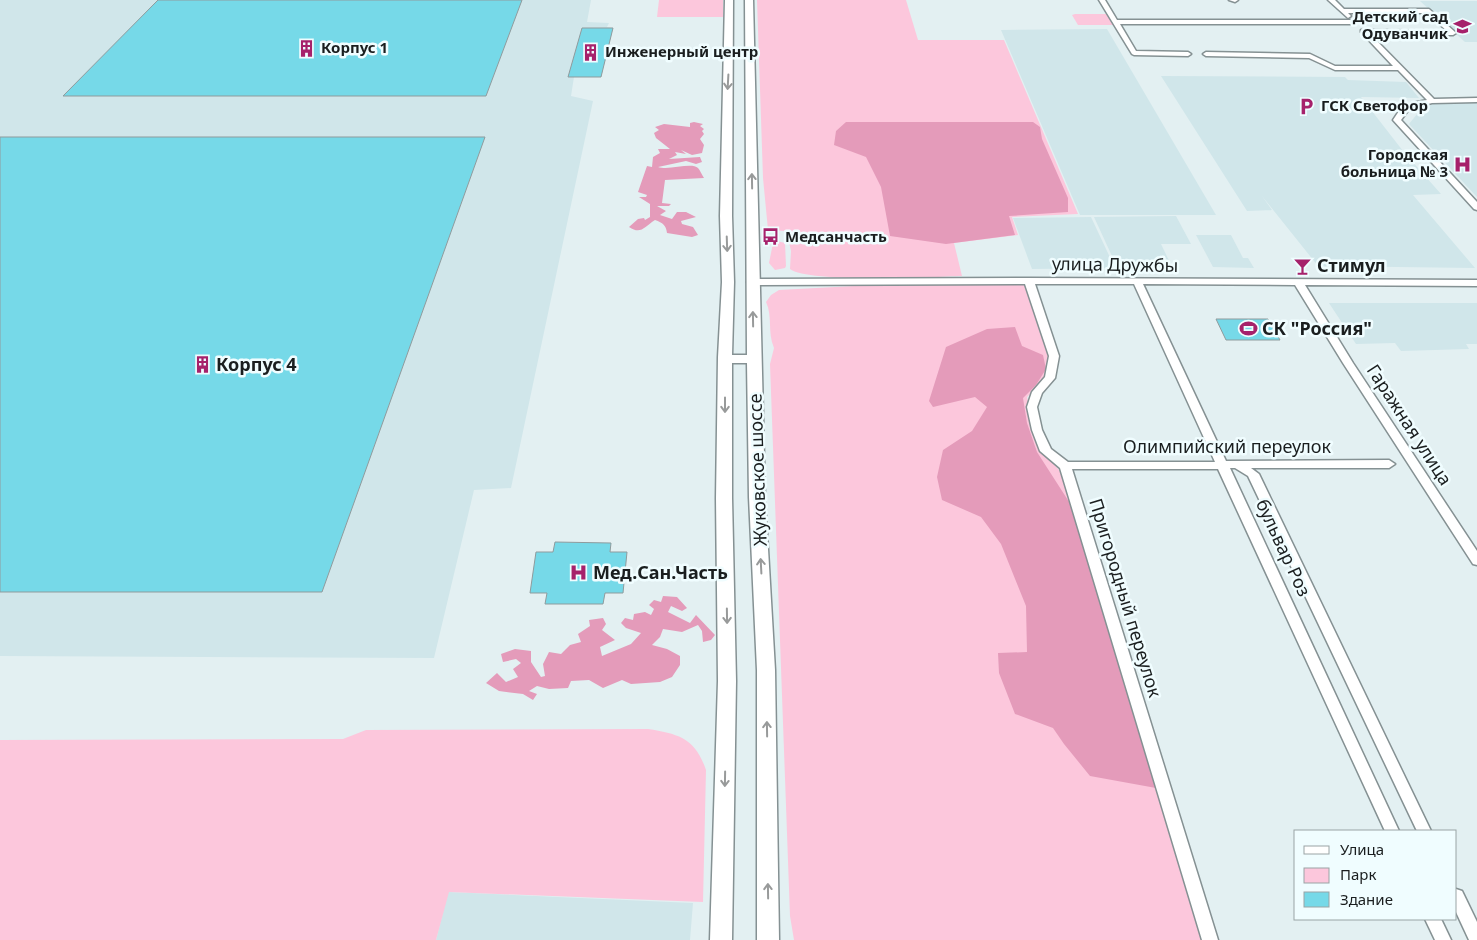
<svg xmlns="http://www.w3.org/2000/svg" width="1477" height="940" font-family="'Noto Sans',sans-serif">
  <rect width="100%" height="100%" fill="#e3f0f2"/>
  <!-- built -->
  <g fill="#d0e6ea">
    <path d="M0,0H591L587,22L609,23L607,27L613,28L601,77H574L571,96L593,101L511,488L474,490L434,658L0,656Z"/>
    <path d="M1420,1H1477V42H1465Z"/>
    <path d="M1107,29L1216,215H1080L1001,30Z"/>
    <path d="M1161,76L1345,77L1348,80L1406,82L1419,98L1361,97L1403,151L1441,194L1413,195L1475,268L1318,266L1262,196L1272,210L1247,211Z"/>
    <path d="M1477,103V197L1409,124L1422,108L1433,104Z"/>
    <path d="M1176,216L1191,244H1161L1172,267H1117L1094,217Z"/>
    <path d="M1091,217L1115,268L1032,269L1013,218Z"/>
    <path d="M1196,235H1231L1243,258H1248L1254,268L1213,267Z"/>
    <path d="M1329,303H1477V344H1466L1469,349L1401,351L1395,343L1356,344Z"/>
    <path d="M448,892L693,903L690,940H436Z"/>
  </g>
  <!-- green -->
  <g fill="#fcc7dc">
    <path d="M659,0H723V17H657Z"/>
    <path d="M757,0H906L918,40H1004L1078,214L1012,217L1018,235L954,243L962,276C933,277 807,283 790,269L791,251L789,242L786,240L785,231L768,230L763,178Z"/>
    <path d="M1075,14H1106L1114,25H1078L1072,15Z"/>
    <path d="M777,241L785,243L786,266L785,268L775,270L769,263L773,243Z"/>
    <path d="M910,283L1027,284L1051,356L1045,380L1027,397L1038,446L1066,478L1203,940H794L790,916L770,364L774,348C767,331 773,317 766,302L771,295L779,290Z"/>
    <path d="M648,729C679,734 695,738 706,770L703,902L449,892L436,940H0V740L343,739L366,730Z"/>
  </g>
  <!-- forest -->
  <g fill="#e49bba">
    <path d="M694,122L703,124L700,126L704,129L702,131L704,134L700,139L704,145L702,153L692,155L681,150L686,154L675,152L677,155L669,159L700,157L702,162L696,164L686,161L658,167C669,171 691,162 698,168C700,170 702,175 704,178L665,180L662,203L671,204L669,206H657L666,211L660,215L672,219L677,212H686L696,217L681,221L682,224L693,227L698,235L692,237L667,233C666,225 663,223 655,220C644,227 641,235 629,227L638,219L644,218L645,220L650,217V204L639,197H646L647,195L638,192L647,166L652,167L653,157L660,153L658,149H670L656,138L654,133L659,130L655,127L664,124L690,127V123Z"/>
    <path d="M846,122H1033L1040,127L1042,139L1068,198V212L1009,216L1015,235L946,244L890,236L881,187L866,157L834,145L836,131Z"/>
    <path d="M1015,327L1022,346L1043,355L1046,369L1036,385L1023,398L1027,423L1037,452L1073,508L1156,788L1090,776L1064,744L1053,728L1015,714L999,673L998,653L1027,652L1026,606L1001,544L981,517L942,500L937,477L943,450L972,431L987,407L975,397L933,407L929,401L946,347L987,329Z"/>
    <path d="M663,596L677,597L687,608L682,611L671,606L668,612L690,623L696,615L715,635L711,640L703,642L702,631L698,625L682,632L663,629L660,637L652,645L667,649L680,656V665L672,677L660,682L631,684L622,680L603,688L589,680L571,681L568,688L549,689L537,686L529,691L537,694L533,700L523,694L499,691L486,683L497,673L506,682L518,677L513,669L521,663L516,659L503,662L501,654L515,649L531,651V662L541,677L545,676L543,664L549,652L561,654L570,645L581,642L578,634L590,626L589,620L603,618L606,624L602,630L615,640L600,647L602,656L631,644L641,633L626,628L621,623L625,618L633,620L634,614L645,612L651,615L654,609L649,605L654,600L661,602Z"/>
  </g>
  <!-- building -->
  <g fill="#76d9e8" stroke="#8f9b9d">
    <path d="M158,0H522L486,96H63Z"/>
    <path d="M582,28H613L601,77H568Z"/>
    <path d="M0,137H485L322,592H0Z"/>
    <path d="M1216,319H1268L1280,340H1226Z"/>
    <path d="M555,542L611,543L610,552H627L623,593H605L603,604H545L547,593H530L536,552H553Z"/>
  </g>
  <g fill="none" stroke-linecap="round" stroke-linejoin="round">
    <defs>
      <g id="street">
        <path d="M1099,0H1105L1117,20H1354L1357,22L1354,24H1120L1136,51L1188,52L1191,54L1188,56L1134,55L1132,54Z"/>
        <path d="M1229,0H1238L1235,2Z"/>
        <path d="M1328,0H1335L1344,9H1429L1455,32L1456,33L1453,35H1371L1434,99L1477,98V102L1432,103L1409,109L1401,120L1477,202V210L1474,209L1393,120L1403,105L1427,100L1398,70H1335L1309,58L1206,56L1203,54L1206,52L1310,54L1335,66H1393L1361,32V30L1447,31L1427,13H1348L1351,16L1348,18Z"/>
        <path d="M1029,278L1477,280V286L1305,285L1353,363L1477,551V565L1473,564L1343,363L1295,285L1143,284L1226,461L1389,460L1395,464L1389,468H1251L1259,474L1431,831H1417L1248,476L1235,468H1230L1399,831H1385L1218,469H1072L1218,940H1202L1060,468L1040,451L1032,430L1027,407L1032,392L1045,377L1049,356L1025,284L752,285L747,282L752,279ZM1035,284H1134L1215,462H1068L1051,449L1042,430L1037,407L1042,393L1055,378L1059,356Z"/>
        <path d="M1456,889L1462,891L1477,922V940H1469L1456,912Z"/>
        <path d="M1425,919H1441L1451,940H1435Z"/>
      </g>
      <path id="secondary" d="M725,0H733L732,216L734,282L732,355H747L745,0H753L765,497L775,670L779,940H757V670L749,497L747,363H732V498L736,681L732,940H710L718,681L716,498L718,357L722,282L720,216Z"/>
    </defs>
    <!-- street casing -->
    <use href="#street" stroke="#859193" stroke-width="3"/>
    <!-- secondary casing -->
    <use href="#secondary" stroke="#859193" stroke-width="3"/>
    <!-- street -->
    <use href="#street" fill="#fff" fill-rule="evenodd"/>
    <!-- secondary -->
    <use href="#secondary" fill="#fff" fill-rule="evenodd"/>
  </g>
  <!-- one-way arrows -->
  <defs><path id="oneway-shaft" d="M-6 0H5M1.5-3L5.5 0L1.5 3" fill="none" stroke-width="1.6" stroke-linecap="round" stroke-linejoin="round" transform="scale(1.25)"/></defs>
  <g stroke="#989a9a">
    <use href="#oneway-shaft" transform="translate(728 82) rotate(93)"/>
    <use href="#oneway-shaft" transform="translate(752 181) rotate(-91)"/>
    <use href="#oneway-shaft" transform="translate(727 244) rotate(88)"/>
    <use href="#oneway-shaft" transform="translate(753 319) rotate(-91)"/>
    <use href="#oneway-shaft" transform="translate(725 405) rotate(90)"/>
    <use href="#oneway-shaft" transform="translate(761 566) rotate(-93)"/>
    <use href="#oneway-shaft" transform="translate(727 616) rotate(89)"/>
    <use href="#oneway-shaft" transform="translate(767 729) rotate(-91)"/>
    <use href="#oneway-shaft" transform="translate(725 779) rotate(91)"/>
    <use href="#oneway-shaft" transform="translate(768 891) rotate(-91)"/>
  </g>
  <!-- icons -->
  <defs>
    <symbol id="school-bare" viewBox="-9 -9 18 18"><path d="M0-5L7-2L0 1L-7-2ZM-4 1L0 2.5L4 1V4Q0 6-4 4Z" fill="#a6216b" stroke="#f0fdff" stroke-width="2.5" paint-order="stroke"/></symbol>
    <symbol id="building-bare" viewBox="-9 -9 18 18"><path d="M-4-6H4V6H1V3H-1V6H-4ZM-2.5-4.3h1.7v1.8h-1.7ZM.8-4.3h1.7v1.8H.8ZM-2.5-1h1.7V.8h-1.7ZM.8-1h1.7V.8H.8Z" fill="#a6216b" stroke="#f0fdff" stroke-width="2.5" paint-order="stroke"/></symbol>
    <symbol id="parking-bare" viewBox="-9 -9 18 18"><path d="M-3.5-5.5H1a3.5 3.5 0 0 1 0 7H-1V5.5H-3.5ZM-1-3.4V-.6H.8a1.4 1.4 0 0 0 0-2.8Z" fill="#a6216b" stroke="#f0fdff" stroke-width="2.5" paint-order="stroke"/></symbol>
    <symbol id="hospital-bare" viewBox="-9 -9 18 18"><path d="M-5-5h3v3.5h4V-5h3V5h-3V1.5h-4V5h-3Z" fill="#a6216b" stroke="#f0fdff" stroke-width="2.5" paint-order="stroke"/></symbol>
    <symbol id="bus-bare" viewBox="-9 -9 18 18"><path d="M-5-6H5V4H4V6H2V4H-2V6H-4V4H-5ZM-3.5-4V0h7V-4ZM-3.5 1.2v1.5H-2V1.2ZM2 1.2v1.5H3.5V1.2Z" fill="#a6216b" stroke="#f0fdff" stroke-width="2.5" paint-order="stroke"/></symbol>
    <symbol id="bar-bare" viewBox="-9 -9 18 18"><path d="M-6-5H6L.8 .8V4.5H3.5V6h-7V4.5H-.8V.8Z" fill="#a6216b" stroke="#f0fdff" stroke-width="2.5" paint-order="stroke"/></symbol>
    <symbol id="stadium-bare" viewBox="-9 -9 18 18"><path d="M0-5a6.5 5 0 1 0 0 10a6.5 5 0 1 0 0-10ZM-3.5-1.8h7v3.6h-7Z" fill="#a6216b" stroke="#f0fdff" stroke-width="2.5" paint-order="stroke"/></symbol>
  </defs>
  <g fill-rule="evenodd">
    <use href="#school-bare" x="1450" y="14" width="25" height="25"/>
    <use href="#building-bare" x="294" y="36" width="25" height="25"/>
    <use href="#building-bare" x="578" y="40" width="25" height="25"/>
    <use href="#parking-bare" x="1294" y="94" width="25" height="25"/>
    <use href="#hospital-bare" x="1450" y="152" width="25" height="25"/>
    <use href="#bus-bare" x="758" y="224" width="25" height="25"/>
    <use href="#bar-bare" x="1290" y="254" width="25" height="25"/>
    <use href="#stadium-bare" x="1236" y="316" width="25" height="25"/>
    <use href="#building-bare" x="190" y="352" width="25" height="25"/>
    <use href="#hospital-bare" x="566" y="560" width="25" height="25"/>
  </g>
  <g text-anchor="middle" stroke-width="5" stroke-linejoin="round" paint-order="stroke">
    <!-- far-poi labels -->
    <g font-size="15" font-weight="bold" fill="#1a1e1f" stroke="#f0fdff" text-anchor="start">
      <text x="1448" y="22" text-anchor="end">Детский сад<tspan x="1448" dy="17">Одуванчик</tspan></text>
      <text x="321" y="53">Корпус 1</text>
      <text x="605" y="57">Инженерный центр</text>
      <text x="1321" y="111">ГСК Светофор</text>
      <text x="1448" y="160" text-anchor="end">Городская<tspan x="1448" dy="17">больница № 3</tspan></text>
      <text x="785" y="242">Медсанчасть</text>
    </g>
    <!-- street labels -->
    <g font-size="18" fill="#1a1e1f" stroke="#f0fdff">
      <text transform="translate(1115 265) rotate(1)" y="6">улица Дружбы</text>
      <text transform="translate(1409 425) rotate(57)" y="6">Гаражная улица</text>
      <text x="1227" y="453">Олимпийский переулок</text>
      <text transform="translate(758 470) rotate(-92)" y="6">Жуковское шоссе</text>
      <text transform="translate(1283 548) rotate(65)" y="6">бульвар Роз</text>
      <text transform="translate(1125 598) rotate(73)" y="6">Пригородный переулок</text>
    </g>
    <!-- poi labels -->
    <g font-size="18" font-weight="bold" fill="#1a1e1f" stroke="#f0fdff" text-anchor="start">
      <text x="1317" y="272">Стимул</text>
      <text x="1262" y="335">СК "Россия"</text>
      <text x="216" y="371">Корпус 4</text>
      <text x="593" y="579">Мед.Сан.Часть</text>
    </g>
  </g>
  <!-- legend -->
  <rect x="1294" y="830" width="162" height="90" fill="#f0fdff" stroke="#9aa4a5"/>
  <rect x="1304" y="846" width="25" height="8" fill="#ffffff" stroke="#9aa4a5"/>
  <text x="1340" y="855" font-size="15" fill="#1a1e1f">Улица</text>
  <rect x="1304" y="868" width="25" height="15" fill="#fcc7dc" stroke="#9aa4a5"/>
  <text x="1340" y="880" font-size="15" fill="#1a1e1f">Парк</text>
  <rect x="1304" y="892" width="25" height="15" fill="#76d9e8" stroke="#9aa4a5"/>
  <text x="1340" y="905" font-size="15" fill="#1a1e1f">Здание</text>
</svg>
